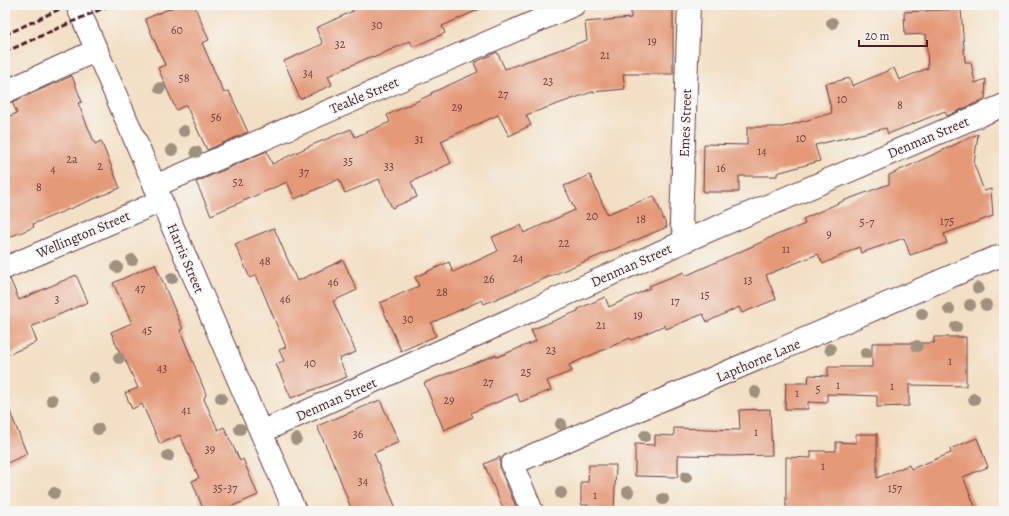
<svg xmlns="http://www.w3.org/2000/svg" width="1009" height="516" font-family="Alegreya,serif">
  <rect width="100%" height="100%" fill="#f6f6f2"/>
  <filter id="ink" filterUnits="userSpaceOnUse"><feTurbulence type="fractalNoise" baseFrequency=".025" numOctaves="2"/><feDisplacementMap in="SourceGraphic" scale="8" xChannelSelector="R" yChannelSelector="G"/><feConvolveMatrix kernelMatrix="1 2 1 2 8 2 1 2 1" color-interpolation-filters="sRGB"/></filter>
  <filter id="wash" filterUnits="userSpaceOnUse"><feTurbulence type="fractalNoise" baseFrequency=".012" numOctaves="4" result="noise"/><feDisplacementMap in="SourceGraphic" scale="16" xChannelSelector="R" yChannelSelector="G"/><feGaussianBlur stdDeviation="0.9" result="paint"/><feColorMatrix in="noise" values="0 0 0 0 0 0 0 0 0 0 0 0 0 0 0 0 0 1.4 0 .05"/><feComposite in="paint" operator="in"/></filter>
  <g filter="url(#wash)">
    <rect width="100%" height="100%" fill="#f3dfc3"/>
    <g id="blocks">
      <!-- building -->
      <g fill="#e49978">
        <path d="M178,5H194L209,40L202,43L224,93L229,91L248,132L207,150L186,105L176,110L158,68L165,65L145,19Z"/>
        <path d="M350,5H489L442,26L445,33L413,47L410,41L373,58L372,56L328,76L332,85L300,99L284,61L323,44L316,28L353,11Z"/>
        <path d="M631,8L673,9V74H623L625,89L592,92L526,115L531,125L509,136L498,115L441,141L451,163L411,182L417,197L392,208L379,179L345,193L339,179L295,199L287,182L211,215L196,182L267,151L272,164L312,145L351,129L355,137L390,122L387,115L432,94L431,93L478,72L474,63L497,52L505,69L587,40L585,22L631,18Z"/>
        <path d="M961,9L965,62H971L975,83L986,79L985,99L947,116L945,111L888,134L886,128L815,145L820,161L777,173V176H739V192H703L704,144L747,145V127H783L832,113L825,84L850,78L852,86L894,68L899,80L928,68L926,34L905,35L904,12Z"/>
        <path d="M72,76L82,102L78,103L95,144L101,141L120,188L33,224L34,227L5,239V118L17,113L12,102Z"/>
        <path d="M978,134L974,164L984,191L991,189L993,216L944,234L947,243L910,255L904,238L861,253L859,247L823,264L818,254L766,275L776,299L742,313L739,307L707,322L703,314L666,329L665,325L631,340L630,338L569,365L572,371L547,381L551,390L520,402L517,394L471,413L473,417L444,430L424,383L454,371L496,355L497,357L536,341L531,330L578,311V309L605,297L609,307L650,288L649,286L684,272L685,276L764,241V240L805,224L803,219L843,201L889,184V175Z"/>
        <path d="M590,175L607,214L654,196L667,227L484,304L482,300L431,323L436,336L401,351L380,303L419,286L415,277L449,262L453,272L498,251L492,237L521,225L524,233L575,210L564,186Z"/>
        <path d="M274,228L297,281L343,260L357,290L333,301L356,352L339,359L347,377L291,398L276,364L284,361L279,350L286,347L256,275L250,278L235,244Z"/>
        <path d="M155,264L183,329L180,330L206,394L204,399L218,430L224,427L240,461L243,459L258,495L221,511H204L192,481L199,478L180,435L160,444L142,404L132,409L125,393L138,388L123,355L121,356L111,332L132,323L113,283Z"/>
        <path d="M76,275L88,302L31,327L37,342L5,356V280L10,279L19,300Z"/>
        <path d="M934,337H966V386L909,385V406L877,407V396L827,394V403L808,402V409H785L786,383H808L809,375L828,376V367H872V343H934Z"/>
        <path d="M380,400L399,442L374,453L397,511H352L337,471L317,426Z"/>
        <path d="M6,402L27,454L5,464V403Z"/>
        <path d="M770,409L772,455L730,456L678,455V477L635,476V444L655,445V435L674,436V428L740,430L739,410Z"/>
        <path d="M856,434H877V478L909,465L911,469L951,453L950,449L977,438L988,467L963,477L977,511H786V457L811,458V451H836V442L856,443Z"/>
        <path d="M500,457V469L518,511H504L484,464Z"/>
        <path d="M589,465H616L614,511H588V505H581V482H588Z"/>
      </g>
    </g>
  </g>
  <g filter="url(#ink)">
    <use href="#blocks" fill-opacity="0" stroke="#633c42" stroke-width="1"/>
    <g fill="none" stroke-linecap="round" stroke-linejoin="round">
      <defs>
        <g id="minor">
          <path d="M77,5L295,511"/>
          <path d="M5,92L97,50"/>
          <path d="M155,186L574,5"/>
          <path d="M687,240L681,222L689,5"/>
          <path d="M5,268L161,201"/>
          <path d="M261,432L687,240L1004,105"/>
          <path d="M532,511L512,464L994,258L1004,256"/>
        </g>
      </defs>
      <!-- minor casing -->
      <use href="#minor" stroke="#633c42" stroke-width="24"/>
      <!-- minor -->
      <use href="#minor" stroke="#fff" stroke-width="22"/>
      <!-- rail -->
      <g stroke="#4a1f2b" stroke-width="3" stroke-dasharray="6 3" stroke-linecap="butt">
        <path d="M5,35L68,5"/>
        <path d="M5,52L110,5"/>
      </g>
    </g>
    <!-- trees -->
    <g fill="#9f917e">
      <circle cx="832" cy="23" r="6"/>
      <circle cx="160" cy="88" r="6"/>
      <circle cx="184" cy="131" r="6"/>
      <circle cx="172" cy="150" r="6"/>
      <circle cx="196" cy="152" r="6"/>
      <circle cx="132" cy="260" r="6"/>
      <circle cx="117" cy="267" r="6"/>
      <circle cx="172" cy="278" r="6"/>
      <circle cx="978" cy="288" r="6"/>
      <circle cx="970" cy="305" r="6"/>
      <circle cx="986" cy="305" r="6"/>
      <circle cx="949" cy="309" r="6"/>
      <circle cx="922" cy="314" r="6"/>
      <circle cx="956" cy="327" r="6"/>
      <circle cx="917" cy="346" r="6"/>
      <circle cx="830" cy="349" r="6"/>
      <circle cx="866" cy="353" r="6"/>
      <circle cx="119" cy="358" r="6"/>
      <circle cx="94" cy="378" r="6"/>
      <circle cx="755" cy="392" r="6"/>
      <circle cx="221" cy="398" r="6"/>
      <circle cx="974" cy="399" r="6"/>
      <circle cx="52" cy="400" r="6"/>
      <circle cx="561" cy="424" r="6"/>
      <circle cx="98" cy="429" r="6"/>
      <circle cx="240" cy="429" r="6"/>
      <circle cx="645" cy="436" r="6"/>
      <circle cx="296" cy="439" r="6"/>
      <circle cx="168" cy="456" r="6"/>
      <circle cx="686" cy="477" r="6"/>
      <circle cx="628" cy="492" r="6"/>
      <circle cx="54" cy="493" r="6"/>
      <circle cx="561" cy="493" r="6"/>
      <circle cx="663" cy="499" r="6"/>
    </g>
  </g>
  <g text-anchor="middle" stroke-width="3.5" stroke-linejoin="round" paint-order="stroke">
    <!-- number labels -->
    <g font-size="12" fill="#703e3e">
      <text x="377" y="29">30</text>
      <text x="177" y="34">60</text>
      <text x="652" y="45">19</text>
      <text x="340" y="48">32</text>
      <text x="605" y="59">21</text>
      <text x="308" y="77">34</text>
      <text x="184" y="82">58</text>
      <text x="548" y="85">23</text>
      <text x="503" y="98">27</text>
      <text x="842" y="103">10</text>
      <text x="900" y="109">8</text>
      <text x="457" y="111">29</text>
      <text x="216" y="121">56</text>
      <text x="801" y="142">10</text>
      <text x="419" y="143">31</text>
      <text x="762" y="155">14</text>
      <text x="72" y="163">2a</text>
      <text x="348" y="165">35</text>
      <text x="100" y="170">2</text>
      <text x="389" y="170">33</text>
      <text x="721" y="172">16</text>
      <text x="53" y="173">4</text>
      <text x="304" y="176">37</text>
      <text x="238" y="186">52</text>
      <text x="39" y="191">8</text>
      <text x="592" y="220">20</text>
      <text x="641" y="223">18</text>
      <text x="947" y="225">175</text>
      <text x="867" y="226">5-7</text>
      <text x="829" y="238">9</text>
      <text x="564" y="247">22</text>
      <text x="786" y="253">11</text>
      <text x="518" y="262">24</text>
      <text x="265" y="265">48</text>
      <text x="489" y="283">26</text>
      <text x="748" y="284">13</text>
      <text x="333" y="286">46</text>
      <text x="140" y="292">47</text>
      <text x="442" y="296">28</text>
      <text x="705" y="299">15</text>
      <text x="57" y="303">3</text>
      <text x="285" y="303">46</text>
      <text x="675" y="305">17</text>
      <text x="638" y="319">19</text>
      <text x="408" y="323">30</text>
      <text x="601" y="329">21</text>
      <text x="147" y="334">45</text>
      <text x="551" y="354">23</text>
      <text x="950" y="365">1</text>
      <text x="310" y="367">40</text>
      <text x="162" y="372">43</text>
      <text x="526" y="376">25</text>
      <text x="488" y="386">27</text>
      <text x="838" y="389">1</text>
      <text x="892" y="390">1</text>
      <text x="818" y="393">5</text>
      <text x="797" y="397">1</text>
      <text x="449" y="404">29</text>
      <text x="186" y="414">41</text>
      <text x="756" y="436">1</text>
      <text x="358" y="438">36</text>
      <text x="210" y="453">39</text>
      <text x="823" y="470">1</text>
      <text x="363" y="485">34</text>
      <text x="225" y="492">35-37</text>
      <text x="895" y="492">157</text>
      <text x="595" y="499">1</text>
    </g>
    <!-- street labels -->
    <g font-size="14" fill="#4a1f2b" stroke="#f6f6f2">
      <text transform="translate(364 95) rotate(-23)" y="5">Teakle Street</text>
      <text transform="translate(685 123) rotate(-88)" y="5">Emes Street</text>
      <text transform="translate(928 137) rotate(-23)" y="5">Denman Street</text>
      <text transform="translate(83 234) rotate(-23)" y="5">Wellington Street</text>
      <text transform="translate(186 258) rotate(67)" y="5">Harris Street</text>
      <text transform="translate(631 265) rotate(-24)" y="5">Denman Street</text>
      <text transform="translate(758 360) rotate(-23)" y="5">Lapthorne Lane</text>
      <text transform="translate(336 399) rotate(-24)" y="5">Denman Street</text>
    </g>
  </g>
  <!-- margin -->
  <rect width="1009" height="516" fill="none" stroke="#f6f6f2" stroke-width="20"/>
  <!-- scale -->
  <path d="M859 40v6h68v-6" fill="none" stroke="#4a1f2b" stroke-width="2"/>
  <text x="865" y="40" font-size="12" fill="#4a1f2b" stroke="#f6f6f2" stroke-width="3" paint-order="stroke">20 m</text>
</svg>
